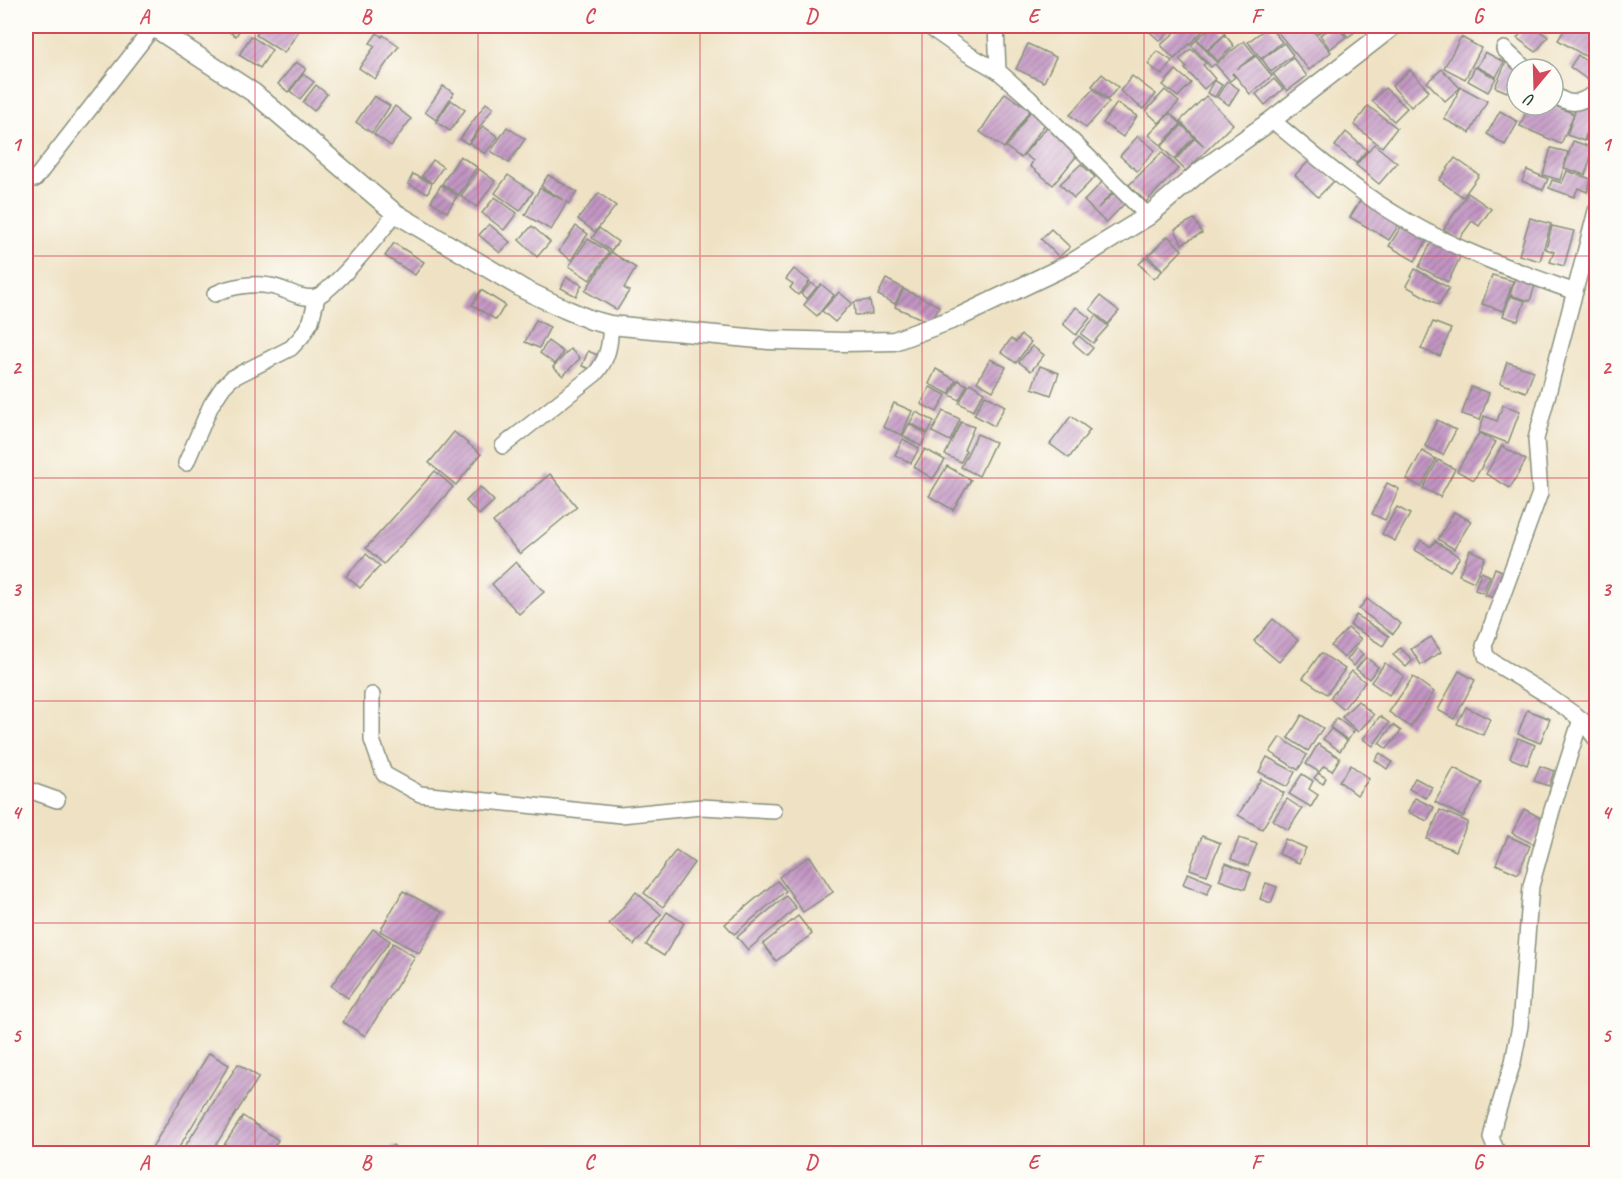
<svg xmlns="http://www.w3.org/2000/svg" width="1622" height="1179" font-family="Caveat,sans-serif">
  <defs>
    <pattern id="building-hatch" width="6" height="6" patternUnits="userSpaceOnUse" patternTransform="scale(1.5)"><rect width="6" height="6" fill="#c295c3"/><path d="M-1 1l2-2M0 6l6-6M5 7l2-2" fill="none" stroke="#9d7b9f"/></pattern>
  </defs>
  <rect width="100%" height="100%" fill="#fdfcf7"/>
  <filter id="ink" filterUnits="userSpaceOnUse"><feTurbulence type="fractalNoise" baseFrequency=".0167" numOctaves="2"/><feDisplacementMap in="SourceGraphic" scale="12" xChannelSelector="R" yChannelSelector="G"/><feConvolveMatrix kernelMatrix="1 2 1 2 8 2 1 2 1" color-interpolation-filters="sRGB"/></filter>
  <filter id="wash" filterUnits="userSpaceOnUse"><feTurbulence type="fractalNoise" baseFrequency=".008" numOctaves="4" result="noise"/><feDisplacementMap in="SourceGraphic" scale="24" xChannelSelector="R" yChannelSelector="G"/><feGaussianBlur stdDeviation="1.35" result="paint"/><feColorMatrix in="noise" values="0 0 0 0 0 0 0 0 0 0 0 0 0 0 0 0 0 1.4 0 .05"/><feComposite in="paint" operator="in"/></filter>
  <g filter="url(#wash)">
    <rect width="100%" height="100%" fill="#efe2c4"/>
    <g id="blocks">
      <!-- building -->
      <g fill="url(#building-hatch)">
        <path d="M226,26H242L236,36L224,29Z"/>
        <path d="M262,26H302L284,53L256,35Z"/>
        <path d="M1143,26H1174L1160,41Z"/>
        <path d="M1182,26H1195L1202,32L1174,59L1161,45Z"/>
        <path d="M1212,26H1218L1225,34L1207,50L1197,39Z"/>
        <path d="M1269,26L1282,42L1261,59L1248,42Z"/>
        <path d="M1279,26H1309L1331,52L1309,70L1275,29Z"/>
        <path d="M1313,26H1330L1318,33Z"/>
        <path d="M1333,26H1337L1346,37L1330,49L1320,35Z"/>
        <path d="M1339,26H1363L1348,37Z"/>
        <path d="M1527,26H1533L1548,37L1536,52L1517,38Z"/>
        <path d="M1567,26H1596L1590,37L1596,41V48L1590,59L1558,40Z"/>
        <path d="M377,33L382,37L383,35L399,46L375,79L359,68L375,46L370,43Z"/>
        <path d="M1225,35L1234,46L1217,61L1208,50Z"/>
        <path d="M251,36L272,50L260,68L239,55Z"/>
        <path d="M1461,37L1481,48L1465,79L1444,68Z"/>
        <path d="M1197,40L1217,63L1244,41L1255,55L1237,69L1256,56L1272,76L1250,94L1233,73L1232,74L1235,77L1230,81L1215,64L1211,67L1191,45Z"/>
        <path d="M1284,43L1293,55L1271,72L1262,59Z"/>
        <path d="M1028,44L1056,57L1044,82L1016,69Z"/>
        <path d="M1191,49L1206,63L1203,65L1215,79L1204,89L1185,69L1187,68L1179,60Z"/>
        <path d="M1157,51L1172,61L1162,75L1148,64Z"/>
        <path d="M1485,52L1504,62L1496,77L1477,67Z"/>
        <path d="M1578,55L1596,69V77L1592,83L1570,67Z"/>
        <path d="M1293,58L1307,76L1287,91L1273,74Z"/>
        <path d="M296,62L306,69L288,92L278,84Z"/>
        <path d="M1506,62L1518,67L1507,92L1495,87Z"/>
        <path d="M1475,67L1496,78L1488,92L1468,81Z"/>
        <path d="M1442,69L1460,88L1445,101L1427,82Z"/>
        <path d="M1176,70L1191,83L1178,97L1163,85Z"/>
        <path d="M1410,70L1429,91L1411,107L1392,86Z"/>
        <path d="M303,74L314,82L300,99L290,91Z"/>
        <path d="M1102,74L1118,87L1108,99L1092,86Z"/>
        <path d="M1132,76L1156,94L1143,109L1120,91Z"/>
        <path d="M1274,79L1283,89L1265,105L1256,94Z"/>
        <path d="M1214,80L1222,85L1215,97L1207,93Z"/>
        <path d="M1227,81L1239,89L1229,105L1217,97Z"/>
        <path d="M316,85L327,94L314,111L303,102Z"/>
        <path d="M443,86L454,93L436,120L425,112Z"/>
        <path d="M1461,87L1487,101L1470,133L1444,119Z"/>
        <path d="M1385,88L1407,108L1394,121L1372,101Z"/>
        <path d="M1093,89L1109,102L1086,128L1070,115Z"/>
        <path d="M1165,90L1179,102L1159,123L1146,111Z"/>
        <path d="M1005,93L1030,110L1004,148L980,132Z"/>
        <path d="M374,96L390,106L372,133L356,122Z"/>
        <path d="M1206,96L1233,124L1186,171L1175,160L1195,138L1204,146L1180,121Z"/>
        <path d="M451,100L465,110L450,131L436,122Z"/>
        <path d="M486,103L493,108L468,144L460,139Z"/>
        <path d="M1117,103L1137,116L1123,137L1103,123Z"/>
        <path d="M1529,105H1553L1574,114L1561,144L1520,126Z"/>
        <path d="M1577,105L1594,111L1584,141L1567,135Z"/>
        <path d="M395,106L411,119L391,146L374,134Z"/>
        <path d="M1368,106L1397,128L1382,147L1354,125Z"/>
        <path d="M1032,109L1048,120L1021,158L1006,147Z"/>
        <path d="M1500,111L1518,122L1505,145L1487,134Z"/>
        <path d="M1170,113L1181,124L1161,145L1149,135Z"/>
        <path d="M1594,116L1596,117V144L1585,140Z"/>
        <path d="M1182,125L1194,137L1174,159L1161,147Z"/>
        <path d="M483,126L498,137L485,154L470,143Z"/>
        <path d="M507,127L525,139L509,163L491,151Z"/>
        <path d="M1047,127L1079,153L1053,185L1030,166L1033,161L1024,154Z"/>
        <path d="M1346,132L1367,150L1356,163L1335,146Z"/>
        <path d="M1138,136L1155,150L1137,171L1120,156Z"/>
        <path d="M1573,141L1594,148L1585,175L1564,168Z"/>
        <path d="M1374,144L1397,163L1379,184L1356,165Z"/>
        <path d="M1551,148L1568,152L1560,180L1543,175Z"/>
        <path d="M1162,152L1178,169L1146,202L1129,185Z"/>
        <path d="M460,156L477,167L459,195L442,184Z"/>
        <path d="M1455,158L1479,175L1463,197L1439,180Z"/>
        <path d="M1311,159L1334,181L1318,197L1295,175Z"/>
        <path d="M433,160L443,167L432,183L428,193L408,184L413,174L432,183L422,176Z"/>
        <path d="M1081,164L1095,177L1074,198L1060,184Z"/>
        <path d="M479,169L495,181L477,207L461,196Z"/>
        <path d="M1527,170L1548,179L1543,190L1522,181Z"/>
        <path d="M1567,171L1591,179L1587,192L1578,188L1574,197L1549,188L1552,180L1562,183Z"/>
        <path d="M508,175L533,192L520,211L495,193Z"/>
        <path d="M548,175L577,192L569,204L567,202L551,230L525,215L540,188L563,200L541,186Z"/>
        <path d="M1103,181L1114,191L1098,208L1115,192L1125,203L1106,223L1084,201Z"/>
        <path d="M441,185L457,196L447,212L431,201Z"/>
        <path d="M599,193L616,206L595,232L578,219Z"/>
        <path d="M1468,193L1491,209L1479,226L1472,221L1459,239L1444,229Z"/>
        <path d="M1363,196L1402,220L1389,240L1350,217Z"/>
        <path d="M495,197L517,213L504,230L482,213Z"/>
        <path d="M1530,218L1551,224L1540,261L1519,255Z"/>
        <path d="M1194,219L1202,233L1182,244L1175,229Z"/>
        <path d="M1404,222L1429,237L1415,261L1389,246Z"/>
        <path d="M489,224L510,242L500,253L479,235Z"/>
        <path d="M532,226L550,242L537,257L519,240Z"/>
        <path d="M576,226L588,234L571,260L559,251Z"/>
        <path d="M1552,226L1574,231L1564,266L1550,262L1554,252L1546,249Z"/>
        <path d="M599,228L618,242L611,251L592,238Z"/>
        <path d="M1051,229L1070,247L1059,257L1041,239Z"/>
        <path d="M1168,236L1182,250L1163,270L1148,256Z"/>
        <path d="M588,239L609,252L590,280L569,266Z"/>
        <path d="M1433,239L1462,253L1448,282L1419,267Z"/>
        <path d="M394,243L424,262L415,275L385,256Z"/>
        <path d="M611,252L636,268L624,288L629,291L617,310L585,291Z"/>
        <path d="M1146,257L1162,271L1154,279L1139,264Z"/>
        <path d="M794,269L810,281L798,295L790,288L793,284L786,279Z"/>
        <path d="M1415,269L1449,288L1439,305L1406,286Z"/>
        <path d="M1517,272L1537,279L1530,301L1510,295Z"/>
        <path d="M1492,275L1513,281L1503,311L1482,304Z"/>
        <path d="M567,277L582,285L576,296L561,288Z"/>
        <path d="M886,279L903,288L895,304L878,295Z"/>
        <path d="M811,283L817,287L807,299L801,294Z"/>
        <path d="M821,284L834,295L817,316L804,305Z"/>
        <path d="M903,289L939,306L931,323L895,307Z"/>
        <path d="M481,290L505,305L496,320L472,305Z"/>
        <path d="M839,292L852,303L835,322L822,311Z"/>
        <path d="M1100,296L1119,311L1108,324L1090,309Z"/>
        <path d="M1510,296L1525,301L1518,321L1503,316Z"/>
        <path d="M870,300L872,314L855,315L854,302Z"/>
        <path d="M1076,307L1090,318L1076,335L1063,324Z"/>
        <path d="M1096,316L1108,326L1093,343L1081,334Z"/>
        <path d="M536,320L550,327L539,348L525,342Z"/>
        <path d="M1433,322L1451,329L1440,356L1421,349Z"/>
        <path d="M1021,335L1031,342L1016,363L1001,352L1011,339L1016,342Z"/>
        <path d="M1079,336L1093,348L1087,355L1073,343Z"/>
        <path d="M548,341L563,352L555,364L540,353Z"/>
        <path d="M1032,346L1044,355L1031,371L1019,362Z"/>
        <path d="M570,349L580,358L563,376L553,367Z"/>
        <path d="M588,351L602,357L596,371L582,366Z"/>
        <path d="M990,359L1006,367L993,391L977,382Z"/>
        <path d="M1507,362L1534,371L1526,392L1500,383Z"/>
        <path d="M1040,366L1059,373L1051,395L1032,388Z"/>
        <path d="M936,369L956,380L949,394L929,384Z"/>
        <path d="M958,380L967,385L959,400L950,395Z"/>
        <path d="M970,383L984,392L973,411L959,403Z"/>
        <path d="M930,387L946,395L937,412L921,404Z"/>
        <path d="M1471,387L1489,393L1480,420L1462,414Z"/>
        <path d="M985,395L1005,406L994,426L974,415Z"/>
        <path d="M894,403L912,411L902,435L883,427Z"/>
        <path d="M1503,405L1520,411L1508,443L1479,432L1484,416L1497,421Z"/>
        <path d="M943,411L960,419L950,441L932,432Z"/>
        <path d="M916,412L934,421L928,433L910,423Z"/>
        <path d="M1071,416L1090,430L1069,458L1050,444Z"/>
        <path d="M1437,420L1456,430L1443,455L1425,446Z"/>
        <path d="M961,422L974,427L964,450L966,451L961,462L945,455Z"/>
        <path d="M909,424L927,434L921,446L903,436Z"/>
        <path d="M454,432L481,454L456,485L429,463Z"/>
        <path d="M1479,433L1496,442L1474,480L1457,471Z"/>
        <path d="M977,434L995,442L979,476L961,467Z"/>
        <path d="M903,439L919,448L911,463L895,455Z"/>
        <path d="M1502,446L1526,460L1510,488L1486,474Z"/>
        <path d="M925,449L945,460L933,479L914,467Z"/>
        <path d="M1422,451L1436,459L1421,487L1407,479Z"/>
        <path d="M1438,460L1455,469L1440,497L1423,488Z"/>
        <path d="M947,466L971,480L953,510L929,496Z"/>
        <path d="M435,471L453,487L384,564L366,548Z"/>
        <path d="M550,474L577,507L520,554L493,522Z"/>
        <path d="M1387,483L1399,489L1385,520L1372,514Z"/>
        <path d="M480,487L494,501L479,515L466,501Z"/>
        <path d="M1397,507L1410,514L1395,541L1382,534Z"/>
        <path d="M1454,512L1471,521L1454,549L1438,539Z"/>
        <path d="M1421,540L1431,547L1435,541L1460,557L1450,571L1415,550Z"/>
        <path d="M1470,550L1485,557L1474,582L1459,575Z"/>
        <path d="M366,554L380,566L360,588L346,576Z"/>
        <path d="M516,562L544,592L519,614L492,584Z"/>
        <path d="M1495,568L1507,573L1497,599L1485,595Z"/>
        <path d="M1481,572L1490,576L1483,593L1475,590Z"/>
        <path d="M1367,599L1401,624L1393,634L1359,609Z"/>
        <path d="M1356,615L1389,636L1383,646L1350,625Z"/>
        <path d="M1273,619L1298,640L1279,662L1254,641Z"/>
        <path d="M1348,628L1361,639L1344,658L1331,646Z"/>
        <path d="M1431,637L1441,652L1421,665L1411,649Z"/>
        <path d="M1356,648L1363,654L1354,666L1347,660Z"/>
        <path d="M1400,648L1413,660L1406,667L1393,655Z"/>
        <path d="M1321,653L1345,669L1327,694L1303,678Z"/>
        <path d="M1366,657L1378,667L1369,679L1356,669Z"/>
        <path d="M1385,663L1404,676L1389,695L1371,682Z"/>
        <path d="M1352,671L1365,682L1343,709L1330,698Z"/>
        <path d="M1459,671L1475,680L1454,719L1438,710Z"/>
        <path d="M1413,677L1434,692L1410,727L1389,712Z"/>
        <path d="M1358,701L1374,715L1358,732L1342,717Z"/>
        <path d="M1466,707L1490,719L1483,735L1457,724Z"/>
        <path d="M1527,710L1550,719L1540,743L1518,734Z"/>
        <path d="M1302,715L1323,728L1308,751L1288,738Z"/>
        <path d="M1380,716L1389,723L1373,746L1363,739Z"/>
        <path d="M1337,718L1354,731L1348,740L1330,727Z"/>
        <path d="M1393,725L1401,731L1387,749L1379,743Z"/>
        <path d="M1331,729L1347,741L1340,751L1323,739Z"/>
        <path d="M1280,737L1307,755L1298,770L1270,752Z"/>
        <path d="M1518,738L1535,745L1527,765L1510,758Z"/>
        <path d="M1318,744L1340,758L1332,771L1324,766L1319,772L1306,764Z"/>
        <path d="M1380,753L1392,762L1387,769L1375,760Z"/>
        <path d="M1267,757L1295,772L1287,787L1259,772Z"/>
        <path d="M1351,765L1369,779L1357,795L1339,781Z"/>
        <path d="M1540,766L1554,771L1549,786L1534,781Z"/>
        <path d="M1454,768L1482,783L1463,817L1435,802Z"/>
        <path d="M1318,773L1326,778L1323,784L1314,778Z"/>
        <path d="M1302,774L1313,781L1309,789L1318,795L1311,807L1289,794Z"/>
        <path d="M1415,778L1432,787L1426,798L1409,789Z"/>
        <path d="M1261,779L1284,793L1262,829L1238,815Z"/>
        <path d="M1415,798L1434,807L1427,821L1408,812Z"/>
        <path d="M1287,799L1302,809L1288,830L1273,820Z"/>
        <path d="M1524,809L1545,820L1533,844L1512,833Z"/>
        <path d="M1440,810L1468,822L1456,851L1427,839Z"/>
        <path d="M1202,836L1220,843L1207,875L1190,869Z"/>
        <path d="M1508,836L1530,846L1518,874L1496,864Z"/>
        <path d="M1239,838L1257,844L1248,866L1231,859Z"/>
        <path d="M1285,839L1306,848L1299,863L1279,854Z"/>
        <path d="M676,850L694,863L663,907L644,893Z"/>
        <path d="M810,856L833,892L803,912L779,877Z"/>
        <path d="M1226,863L1251,873L1245,889L1219,880Z"/>
        <path d="M1188,873L1212,883L1207,894L1183,884Z"/>
        <path d="M777,881L786,891L734,934L725,924Z"/>
        <path d="M1266,883L1277,887L1271,903L1260,899Z"/>
        <path d="M403,891L442,912L419,953L380,931Z"/>
        <path d="M636,892L661,914L634,945L609,924Z"/>
        <path d="M786,896L796,908L748,950L737,937Z"/>
        <path d="M667,912L684,923L664,956L646,945Z"/>
        <path d="M798,916L812,934L776,961L763,944Z"/>
        <path d="M373,929L390,941L348,998L331,986Z"/>
        <path d="M393,943L415,957L365,1036L343,1022Z"/>
        <path d="M209,1053L229,1065L175,1154H148Z"/>
        <path d="M238,1064L259,1077L210,1154H180Z"/>
        <path d="M243,1116L278,1140L269,1154H218Z"/>
        <path d="M393,1145L403,1154H386Z"/>
      </g>
    </g>
  </g>
  <g filter="url(#ink)">
    <use href="#blocks" fill-opacity="0" stroke="#87907c" stroke-width="1.5"/>
    <g fill="none" stroke-linecap="round" stroke-linejoin="round">
      <defs>
        <g id="minor">
          <path d="M928,26L968,54L998,71"/>
          <path d="M996,26L998,71L1029,98L1148,216"/>
          <path d="M1372,26L1380,36"/>
          <path d="M1504,49L1526,69"/>
          <path d="M1553,93C1570,108 1579,103 1596,93"/>
          <path d="M1272,120C1315,156 1358,193 1407,221C1461,252 1517,271 1575,292"/>
          <path d="M35,179L154,26"/>
          <path d="M215,294C230,286 253,283 270,286C285,288 299,300 315,297C330,295 384,229 395,213"/>
          <path d="M503,446L595,374C607,361 611,343 610,325"/>
          <path d="M186,463L211,405L223,387L232,378L291,348L302,336L311,321L317,297"/>
          <path d="M372,695V740L384,774L420,794L621,815L701,807L774,811"/>
          <path d="M1581,719L1596,739"/>
          <path d="M26,789L57,800"/>
          <path d="M1498,1154L1491,1138L1495,1120L1513,1062L1520,1026L1531,886L1552,810L1581,719L1541,691L1493,662L1486,656L1484,646L1540,493L1536,439L1596,211"/>
        </g>
        <path id="tertiary" d="M152,26L254,93L395,213L525,290L565,309L591,320L610,325L769,340L844,342L894,341L959,317L1072,263L1148,216L1202,170L1272,120L1393,26"/>
      </defs>
      <!-- minor casing -->
      <use href="#minor" stroke="#87907c" stroke-width="18"/>
      <!-- tertiary casing -->
      <use href="#tertiary" stroke="#87907c" stroke-width="21"/>
      <!-- minor -->
      <use href="#minor" stroke="#fff" stroke-width="15"/>
      <!-- tertiary -->
      <use href="#tertiary" stroke="#fff" stroke-width="18"/>
    </g>
  </g>
  <!-- grid -->
  <path fill="none" stroke="#d1495b" stroke-width="1.5" stroke-opacity="0.55" d="M255,26V1154M478,26V1154M700,26V1154M922,26V1154M1144,26V1154M1367,26V1154M26,256H1596M26,478H1596M26,701H1596M26,923H1596"/>
  <!-- margin -->
  <rect width="1622" height="1179" fill="none" stroke="#fdfcf7" stroke-width="66"/>
  <!-- north arrow -->
  <g transform="translate(1535 87) rotate(199)"><circle r="28" fill="#fdfcf7" stroke="#a4b0a9" stroke-width="1.5"/>
  <path d="M0-4.5L10 22L0 15L-10 22Z" fill="#d1495b"/>
  <text y="-9" font-size="16" font-weight="bold" text-anchor="middle" fill="#1f3d34">U</text>
  </g>
  <rect x="33" y="33" width="1556" height="1113" fill="none" stroke="#d1495b" stroke-width="2"/>
  <g font-size="20" text-anchor="middle" font-weight="bold" fill="#d1495b">
    <text x="144" y="23">A</text>
    <text x="366" y="23">B</text>
    <text x="589" y="23">C</text>
    <text x="811" y="23">D</text>
    <text x="1033" y="23">E</text>
    <text x="1256" y="23">F</text>
    <text x="1478" y="23">G</text>
    <text x="16" y="151">1</text>
    <text x="1606" y="151">1</text>
    <text x="16" y="374">2</text>
    <text x="1606" y="374">2</text>
    <text x="16" y="596">3</text>
    <text x="1606" y="596">3</text>
    <text x="16" y="819">4</text>
    <text x="1606" y="819">4</text>
    <text x="16" y="1042">5</text>
    <text x="1606" y="1042">5</text>
    <text x="144" y="1169">A</text>
    <text x="366" y="1169">B</text>
    <text x="589" y="1169">C</text>
    <text x="811" y="1169">D</text>
    <text x="1033" y="1169">E</text>
    <text x="1256" y="1169">F</text>
    <text x="1478" y="1169">G</text>
  </g>
</svg>
